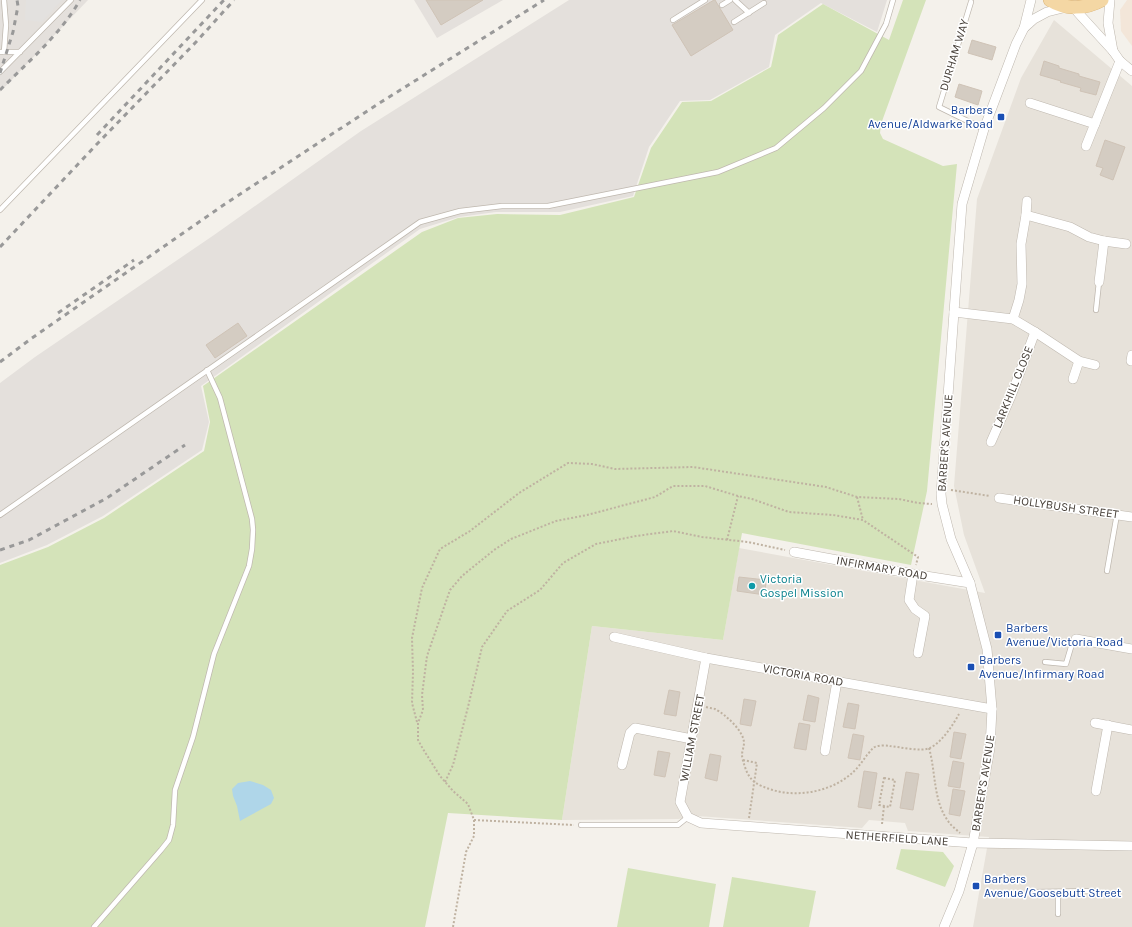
<svg xmlns="http://www.w3.org/2000/svg" width="1132" height="927" font-family="Karla,sans-serif">
  <rect width="100%" height="100%" fill="#f4f1eb"/>
  <!-- residential -->
  <path fill="#e7e2da" d="M1054,20L1132,86V927H973L989,837L908,831L905,823L869,820L862,828L697,816L678,819L562,820L592,626L723,640L739,548L985,593L964,535L954,486L977,199L1021,78Z"/>
  <!-- commercial -->
  <path fill="#f3e6d9" d="M1127,0H1132V46L1121,31L1120,10Z"/>
  <!-- industrial -->
  <g fill="#e4e0dc">
    <path d="M0,0H88L0,92Z"/>
    <path d="M414,0H503L437,38Z"/>
    <path d="M569,0H887L877,32L821,3L775,35L769,67L710,100L680,101L649,147L633,196L560,212H496L459,217L420,229L201,386L209,422L202,450L103,516L47,545L0,563V383L35,357L214,235L361,131Z"/>
  </g>
  <!-- green -->
  <g fill="#d4e3b9">
    <path d="M903,0H926L881,124L880,133L883,139L943,166L957,164L927,491L911,565L742,533L723,640L592,626L562,820L448,813L425,927H0V565L48,547L104,518L204,451L210,422L203,386L422,232L458,218L497,214L560,215L634,197L651,148L682,102L711,101L771,67L778,35L823,4L889,40Z"/>
    <path d="M901,849L943,852L954,866L945,887L896,869Z"/>
    <path d="M628,868L716,884L709,927H617Z"/>
    <path d="M732,877L816,891L809,927H723Z"/>
  </g>
  <!-- parking -->
  <path fill="#e3e1df" d="M26,0H62L42,22L25,20Z"/>
  <!-- water -->
  <path fill="#afd6e9" d="M250,781L263,785L271,790L274,798L271,804L240,821L237,806L233,796L232,789L238,783Z"/>
  <!-- building -->
  <g fill="#d4ccc2" stroke="#cfc3b6">
    <path d="M426,0H483L441,25Z"/>
    <path d="M714,0H715L733,30L691,56L672,25Z"/>
    <path d="M972,40L996,47L992,60L968,53Z"/>
    <path d="M1044,61L1059,66V68L1079,74V76L1100,82L1096,95L1080,91L1081,88L1060,82L1061,81L1040,75Z"/>
    <path d="M959,84L982,91L978,105L955,97Z"/>
    <path d="M1105,140L1125,147L1113,180L1100,175L1103,168L1096,166Z"/>
    <path d="M238,323L247,336L215,358L206,345Z"/>
    <path d="M739,577L766,580L765,595L737,591Z"/>
    <path d="M669,690L680,692L676,716L664,714Z"/>
    <path d="M808,695L819,698L815,722L803,720Z"/>
    <path d="M744,699L756,701L751,726L740,724Z"/>
    <path d="M848,703L859,705L855,729L843,727Z"/>
    <path d="M799,723L810,725L806,750L794,748Z"/>
    <path d="M954,732L966,734L961,759L950,757Z"/>
    <path d="M853,734L864,736L860,760L848,758Z"/>
    <path d="M658,751L670,753L665,777L654,775Z"/>
    <path d="M710,754L721,756L717,781L705,778Z"/>
    <path d="M953,761L964,763L960,788L948,786Z"/>
    <path d="M864,771L877,773L871,809L858,807Z"/>
    <path d="M906,772L919,774L913,810L900,808Z"/>
    <path d="M953,789L965,791L960,816L949,814Z"/>
  </g>
  <g fill="none" stroke-linecap="round" stroke-linejoin="round">
    <defs>
      <g id="service">
        <path d="M735,0L749,13"/>
        <path d="M971,2L939,107L984,129"/>
        <path d="M722,5L730,0"/>
        <path d="M673,20L705,0"/>
        <path d="M734,22L764,3"/>
        <path d="M0,52H20"/>
        <path d="M4,52L6,25L4,0"/>
        <path d="M0,72L71,0"/>
        <path d="M0,210L202,0"/>
        <path d="M1096,310L1099,282"/>
        <path d="M0,515L420,222L460,211L502,206H548L718,172L776,148L824,108L861,71L886,24L893,0"/>
        <path d="M1107,571L1117,514"/>
        <path d="M1045,662L1066,664L1071,647L1076,639"/>
        <path d="M581,825H678L688,817"/>
        <path d="M1035,892L1096,891"/>
        <path d="M1058,892V914"/>
        <path d="M94,927L161,850L169,840L173,825L175,790L193,737L214,654L249,566L252,549L253,530L252,519L220,398L207,370"/>
      </g>
      <g id="minor">
        <path d="M1110,0L1108,23L1113,51"/>
        <path d="M1074,8L1081,16L1113,51L1120,61L1132,71"/>
        <path d="M1024,28L1034,19L1047,12L1067,7"/>
        <path d="M1030,103L1095,124"/>
        <path d="M1086,146L1120,61"/>
        <path d="M1026,215L1070,227L1089,237L1104,241L1126,244"/>
        <path d="M1099,282L1104,241"/>
        <path d="M954,312L1013,319L1035,332L1079,361L1095,365"/>
        <path d="M1013,319L1019,300L1022,284L1021,244L1026,215L1027,201"/>
        <path d="M1131,361L1132,355"/>
        <path d="M1073,379L1079,361"/>
        <path d="M991,442L1011,396L1035,332"/>
        <path d="M999,498L1132,517"/>
        <path d="M794,552L913,574L970,583"/>
        <path d="M913,574L909,600L915,609L925,616L918,653"/>
        <path d="M614,637L706,658L992,709"/>
        <path d="M1076,639L1132,649"/>
        <path d="M706,658L680,802L688,817L701,823L973,843L1132,846"/>
        <path d="M1095,723L1132,730"/>
        <path d="M825,751L837,681"/>
        <path d="M622,765L630,733L635,728L692,739"/>
        <path d="M1096,791L1108,725"/>
        <path d="M944,927L959,891L973,843L990,748L992,709L987,649L970,583L951,539L942,504L941,494L954,312L962,204L984,129L1016,44L1024,28L1031,0"/>
      </g>
      <path id="primary" d="M1050,0C1065,10 1086,9 1102,0"/>
    </defs>
    <!-- service casing -->
    <use href="#service" stroke="#bfb8af" stroke-width="6"/>
    <!-- minor casing -->
    <use href="#minor" stroke="#bfb8af" stroke-width="10"/>
    <!-- primary casing -->
    <use href="#primary" stroke="#d8b276" stroke-width="14"/>
    <!-- path -->
    <g stroke="#bfb2a1" stroke-width="2" stroke-dasharray="2 2" stroke-linecap="butt">
      <path d="M951,490L990,496"/>
      <path d="M857,497L863,520"/>
      <path d="M727,540L738,496"/>
      <path d="M706,707C709,708 712,708 715,709C725,714 744,731 744,743C744,747 742,751 742,755C742,757 743,761 744,764C747,774 751,782 762,786C789,799 828,794 851,774C857,769 862,762 867,755C869,753 871,750 873,748C877,745 885,745 890,746C900,747 921,752 930,748C942,742 953,725 959,714"/>
      <path d="M417,722L412,703L413,672L412,638L422,588L440,549L470,531L519,493L568,463L592,464L615,469L693,467L826,487L857,497L899,499L918,503L932,504"/>
      <path d="M929,748C936,773 933,800 948,821C951,826 956,829 960,833"/>
      <path d="M743,760L757,763L749,818"/>
      <path d="M884,778L895,780L890,807L879,805Z"/>
      <path d="M445,782L453,765L468,707L482,647L507,611L540,590L563,563L596,544L636,536L673,531L702,537L748,542L785,550"/>
      <path d="M474,820L574,825"/>
      <path d="M882,824L884,806"/>
      <path d="M453,927L466,852L474,836V820L468,804L453,791L440,776L423,749L418,740V723L423,710L422,695L427,656L450,590L462,576L494,550L511,539L556,521L587,515L655,497L673,486H705L738,496L752,499L789,512L833,515L863,520L918,557L916,565"/>
    </g>
    <!-- service -->
    <use href="#service" stroke="#fff" stroke-width="4.5"/>
    <!-- minor -->
    <use href="#minor" stroke="#fff" stroke-width="9"/>
    <!-- primary -->
    <use href="#primary" stroke="#f4d7a4" stroke-width="13"/>
    <!-- rail -->
    <g stroke="#999" stroke-width="3" stroke-dasharray="5 5" stroke-linecap="butt">
      <path d="M0,73L13,32L18,6L17,0"/>
      <path d="M0,90C28,62 60,35 80,0"/>
      <path d="M97,135L224,0"/>
      <path d="M0,247L97,144L197,41L234,0"/>
      <path d="M58,313L134,260"/>
      <path d="M0,362L32,338L225,204L378,104L544,0"/>
      <path d="M0,550L29,540L107,498L185,445"/>
    </g>
  </g>
  <!-- markers -->
  <g fill="#1a4fb4" stroke="#fff" stroke-width="1.5">
    <rect x="997" y="113" width="8" height="8" rx="2"/>
    <rect x="994" y="631" width="8" height="8" rx="2"/>
    <rect x="967" y="663" width="8" height="8" rx="2"/>
    <rect x="972" y="882" width="8" height="8" rx="2"/>
  </g>
  <circle fill="#0f9aa8" stroke="#fff" stroke-width="1.5" cx="752" cy="586" r="4"/>
  <g text-anchor="middle" stroke-width="3" stroke-linejoin="round" paint-order="stroke">
    <!-- street labels -->
    <g font-size="12" fill="#48413a" stroke="#fff">
      <text transform="translate(954 55) rotate(-73)" y="4">DURHAM WAY</text>
      <text transform="translate(1013 387) rotate(-68)" y="4">LARKHILL CLOSE</text>
      <text transform="translate(945 443) rotate(-86)" y="4">BARBER'S AVENUE</text>
      <text transform="translate(1066 507) rotate(8)" y="4">HOLLYBUSH STREET</text>
      <text transform="translate(882 568) rotate(10)" y="4">INFIRMARY ROAD</text>
      <text transform="translate(803 675) rotate(10)" y="4">VICTORIA ROAD</text>
      <text transform="translate(692 738) rotate(-79)" y="4">WILLIAM STREET</text>
      <text transform="translate(983 783) rotate(-81)" y="4">BARBER'S AVENUE</text>
      <text transform="translate(897 838) rotate(4)" y="4">NETHERFIELD LANE</text>
    </g>
    <!-- transit labels -->
    <g font-size="12" fill="#164399" stroke="#fff" text-anchor="start">
      <text x="993" y="114" text-anchor="end">Barbers<tspan x="993" dy="14">Avenue/Aldwarke Road</tspan></text>
      <text x="1006" y="632">Barbers<tspan x="1006" dy="14">Avenue/Victoria Road</tspan></text>
      <text x="979" y="664">Barbers<tspan x="979" dy="14">Avenue/Infirmary Road</tspan></text>
      <text x="984" y="883">Barbers<tspan x="984" dy="14">Avenue/Goosebutt Street</tspan></text>
    </g>
    <!-- culture labels -->
    <g font-size="12" fill="#0d838f" stroke="#fff" text-anchor="start">
      <text x="760" y="583">Victoria<tspan x="760" dy="14">Gospel Mission</tspan></text>
    </g>
  </g>
</svg>
